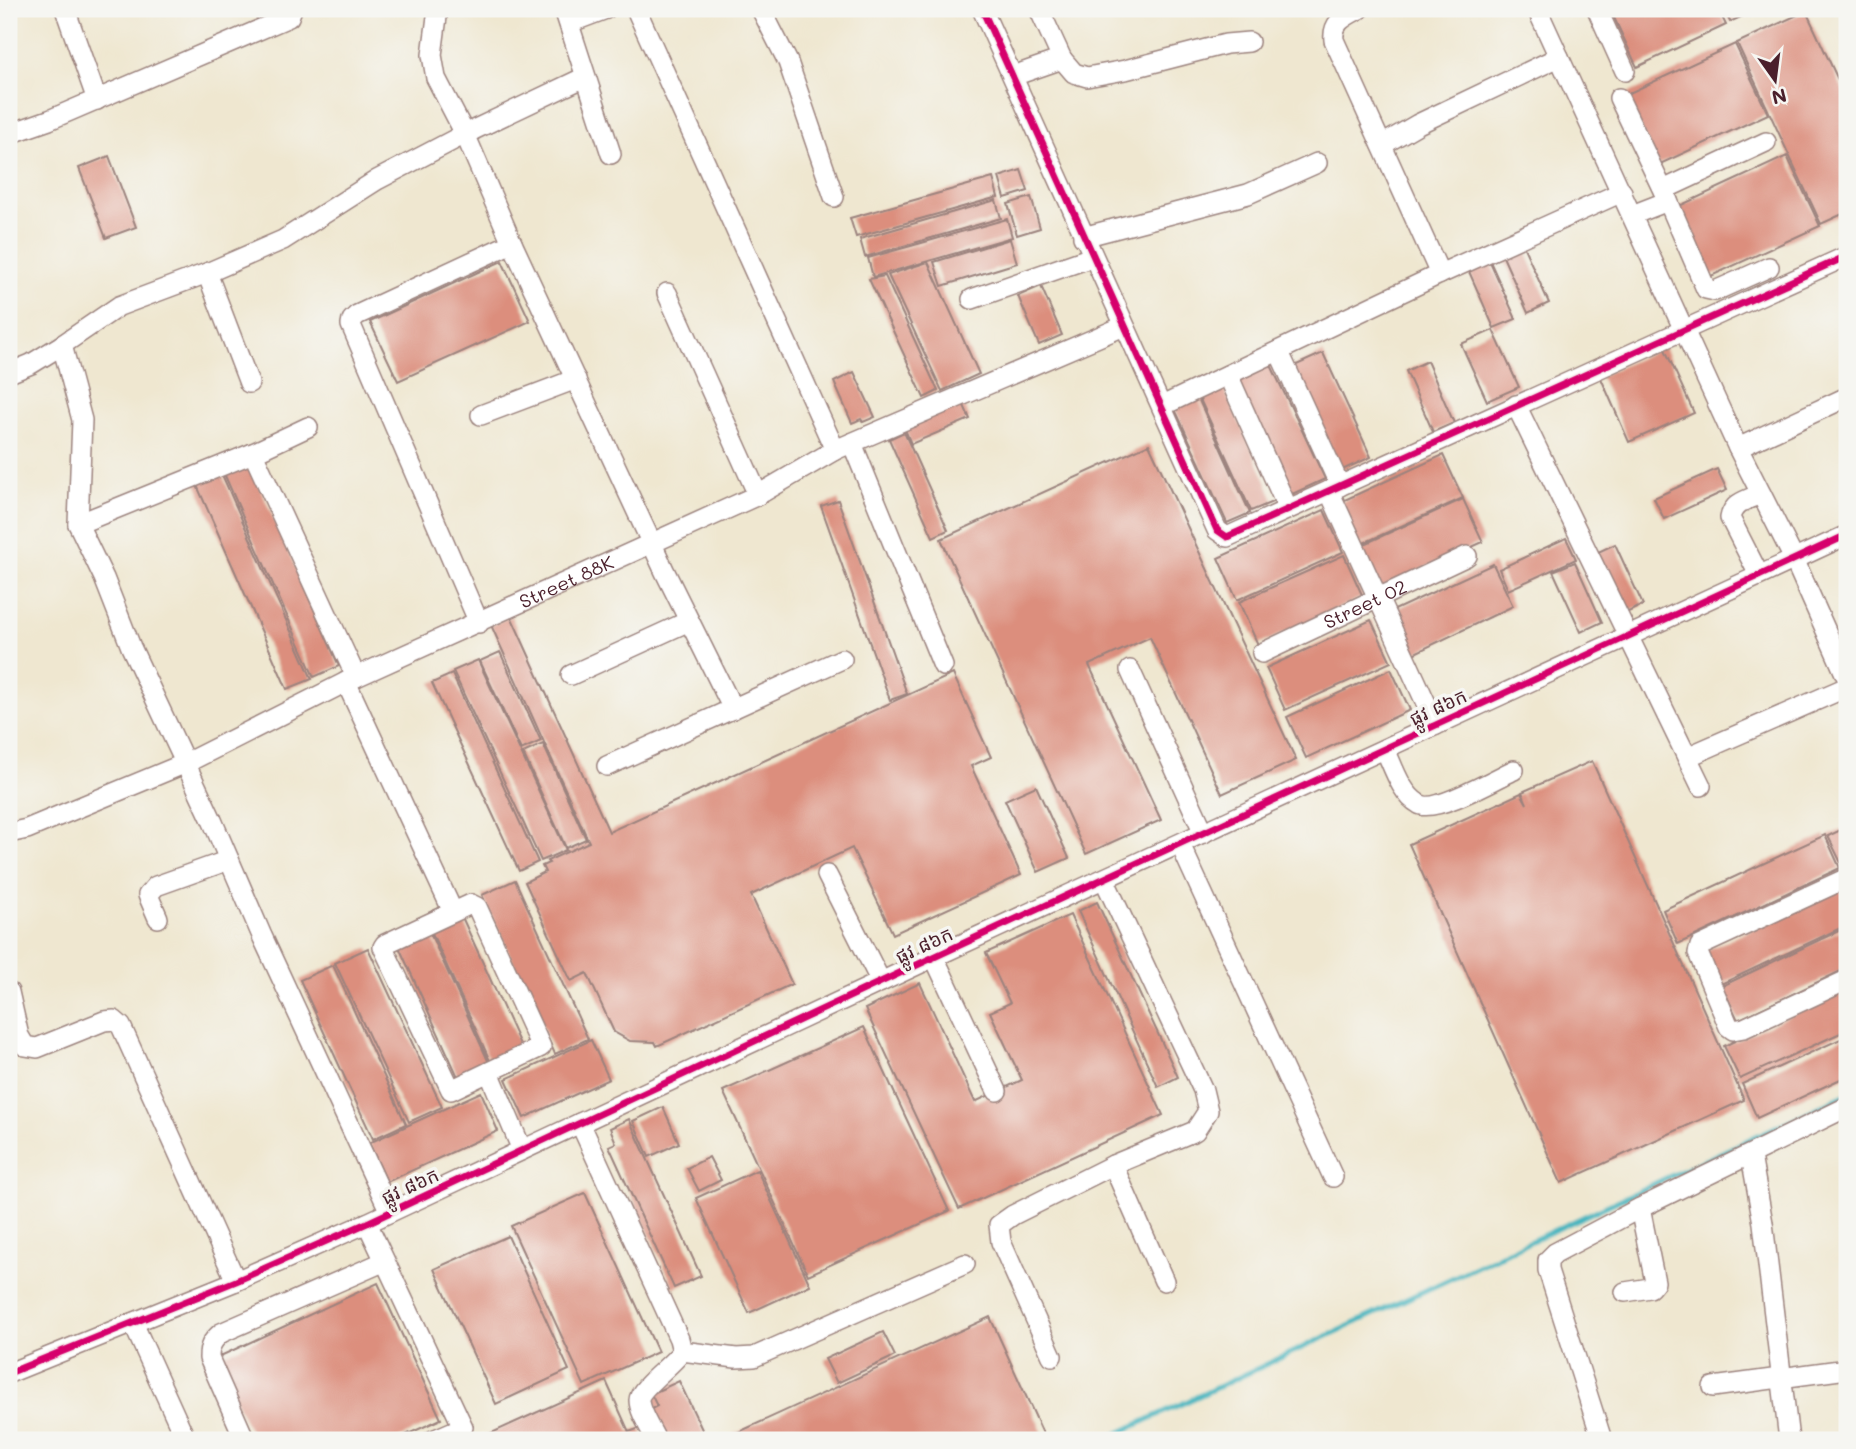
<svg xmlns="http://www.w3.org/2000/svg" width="1856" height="1449" font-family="Mali,'Noto Sans Khmer',sans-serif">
  <rect width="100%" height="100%" fill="#f6f6f2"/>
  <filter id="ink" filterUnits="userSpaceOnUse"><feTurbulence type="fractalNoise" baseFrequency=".0143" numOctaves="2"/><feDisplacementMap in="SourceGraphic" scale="14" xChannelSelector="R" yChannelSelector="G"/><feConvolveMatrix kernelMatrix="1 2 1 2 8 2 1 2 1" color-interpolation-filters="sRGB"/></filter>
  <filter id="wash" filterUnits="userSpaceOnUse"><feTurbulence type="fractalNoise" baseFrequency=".00686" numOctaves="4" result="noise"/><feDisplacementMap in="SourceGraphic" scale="28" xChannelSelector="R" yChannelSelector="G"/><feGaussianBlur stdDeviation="1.57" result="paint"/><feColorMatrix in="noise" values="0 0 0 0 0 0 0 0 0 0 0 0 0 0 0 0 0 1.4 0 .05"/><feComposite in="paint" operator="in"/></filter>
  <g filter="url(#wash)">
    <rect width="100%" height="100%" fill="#efe7d0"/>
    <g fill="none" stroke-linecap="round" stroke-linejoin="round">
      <!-- stream -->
      <path stroke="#46b5bf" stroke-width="5" d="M1104,1440L1847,1094"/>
    </g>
    <g id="blocks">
      <!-- building -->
      <g fill="#dc8e7d">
        <path d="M1610,9H1718L1726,25L1637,67Z"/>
        <path d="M1724,9H1758L1730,22Z"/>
        <path d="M1806,11L1847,99V212L1821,224L1737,43Z"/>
        <path d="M1735,44L1768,114L1658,165L1625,95Z"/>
        <path d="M109,156L136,227L106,238L79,168Z"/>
        <path d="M1787,156L1820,226L1709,277L1677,207Z"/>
        <path d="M1021,170L1028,191L1005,198L999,177Z"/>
        <path d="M993,178L998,197L856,237L850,218Z"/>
        <path d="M1031,197L1040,228L1017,235L1008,204Z"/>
        <path d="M996,200L1001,218L865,257L860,239Z"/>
        <path d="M1007,219L1012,237L873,277L868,258Z"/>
        <path d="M1010,239L1017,263L942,286L934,262Z"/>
        <path d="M1522,243L1549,303L1528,313L1501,252Z"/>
        <path d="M1488,257L1516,319L1494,328L1467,267Z"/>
        <path d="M502,261L530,321L398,381L370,322Z"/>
        <path d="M928,262L979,374L942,391L888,275Z"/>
        <path d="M885,276L938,391L924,398L869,279Z"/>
        <path d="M1041,286L1062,335L1039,345L1018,296Z"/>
        <path d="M1493,330L1519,387L1487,401L1461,344Z"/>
        <path d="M1664,347L1694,413L1629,442L1600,376Z"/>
        <path d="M1323,353L1371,457L1340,471L1292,367Z"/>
        <path d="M1427,361L1454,423L1433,432L1406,371Z"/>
        <path d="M1270,363L1325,479L1290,495L1235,380Z"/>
        <path d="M854,372L875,417L863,422L861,419L852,423L834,382Z"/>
        <path d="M1222,384L1275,501L1251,511L1198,395Z"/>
        <path d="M1197,396L1250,513L1227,523L1174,407Z"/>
        <path d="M962,401L970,419L911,444L904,427Z"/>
        <path d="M904,432L948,530L933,537L889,439Z"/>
        <path d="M1149,444L1296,760L1222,794L1150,637L1089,665L1161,820L1086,854L941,539Z"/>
        <path d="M1443,455L1463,498L1357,546L1338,503Z"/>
        <path d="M247,458L339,666L314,677L222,469Z"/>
        <path d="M1717,469L1727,490L1664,519L1654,498Z"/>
        <path d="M220,470L312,679L287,689L195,481Z"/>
        <path d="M1463,499L1483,542L1378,589L1358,547Z"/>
        <path d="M838,500L907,694L890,700L821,506Z"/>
        <path d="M1324,510L1343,552L1237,600L1218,558Z"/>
        <path d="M1566,538L1576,559L1508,590L1499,569Z"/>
        <path d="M1615,544L1643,605L1622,615L1594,554Z"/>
        <path d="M1344,555L1363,597L1258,645L1239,602Z"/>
        <path d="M1575,562L1602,622L1581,632L1553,571Z"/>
        <path d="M1493,564L1513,606L1409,656L1388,613Z"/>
        <path d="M511,616L609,832L953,674L991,757L971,766L1021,875L893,934L852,848L751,895L792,984L657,1046L655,1042L630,1041L614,1032L587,973L571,981L525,882L545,872L542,866L549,863L547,861L589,842L491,625Z"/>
        <path d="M1371,620L1391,662L1285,710L1266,668Z"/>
        <path d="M500,652L541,741L521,750L480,661Z"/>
        <path d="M478,660L566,850L541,861L453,671Z"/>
        <path d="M1391,669L1410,710L1306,758L1287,717Z"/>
        <path d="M452,674L538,862L519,871L432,683Z"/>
        <path d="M543,744L586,839L566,848L523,753Z"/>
        <path d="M1592,761L1744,1100L1561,1183L1409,844L1521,793L1527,804L1522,792Z"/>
        <path d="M1036,786L1069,858L1038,872L1005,800Z"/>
        <path d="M1847,827V865L1843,867L1828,836Z"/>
        <path d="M1825,835L1840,868L1678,944L1663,910Z"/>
        <path d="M515,880L588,1039L555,1054L482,895Z"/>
        <path d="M1847,884V925L1721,984L1705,951Z"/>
        <path d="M1097,902L1178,1077L1158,1087L1078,911Z"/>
        <path d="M1070,915L1163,1115L959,1209L865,1009L920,983L975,1102L1022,1080L990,1012L1010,1003L986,953Z"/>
        <path d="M462,917L522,1049L491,1063L431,931Z"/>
        <path d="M1847,927V968L1738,1020L1722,986Z"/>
        <path d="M430,933L490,1065L459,1079L399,947Z"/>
        <path d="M368,948L442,1107L409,1122L335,963Z"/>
        <path d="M333,965L406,1124L373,1139L300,980Z"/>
        <path d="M1847,989V1030L1740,1079L1724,1046Z"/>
        <path d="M864,1027L949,1211L808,1275L723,1091Z"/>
        <path d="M1847,1036V1076L1757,1118L1742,1084Z"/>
        <path d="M591,1040L609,1079L524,1118L506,1079Z"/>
        <path d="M481,1092L498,1131L387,1182L369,1143Z"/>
        <path d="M663,1107L679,1143L649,1157L633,1121Z"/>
        <path d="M629,1119L701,1276L674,1288L609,1146L616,1143L610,1128Z"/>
        <path d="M709,1157L721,1180L699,1191L687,1168Z"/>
        <path d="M757,1170L810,1285L749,1313L696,1198Z"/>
        <path d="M585,1193L658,1352L584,1385L511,1226Z"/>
        <path d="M508,1236L569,1370L496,1404L434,1269Z"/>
        <path d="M378,1283L441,1419L395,1440H254L216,1358Z"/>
        <path d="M990,1317L1046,1440H732L730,1436Z"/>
        <path d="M883,1332L895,1356L837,1383L825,1359Z"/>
        <path d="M606,1381L629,1432L640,1428L645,1440H487L485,1436Z"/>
        <path d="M679,1381L707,1440H661L647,1411L657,1406L651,1394Z"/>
      </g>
    </g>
  </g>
  <g filter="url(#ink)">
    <use href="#blocks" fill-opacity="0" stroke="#9c837e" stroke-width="2"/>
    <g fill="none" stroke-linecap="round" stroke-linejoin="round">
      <defs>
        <g id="minor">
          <path d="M65,9L97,100"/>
          <path d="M438,9L432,55L436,78L465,134L512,243L665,572L733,709"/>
          <path d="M564,9L611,154"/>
          <path d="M636,9L835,450"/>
          <path d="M761,9L788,62L834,197"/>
          <path d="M982,9L1217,530L1227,537L1847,256"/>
          <path d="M1039,9L1062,59"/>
          <path d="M1359,9C1344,17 1332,22 1334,40L1440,274"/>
          <path d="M1537,9L1738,448L1794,559L1847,678"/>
          <path d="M1597,9L1625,71"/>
          <path d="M569,23L606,9"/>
          <path d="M1013,76L1062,59L1074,73L1087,77L1125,70L1226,44L1249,42"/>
          <path d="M1619,98L1668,201L1706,289L1715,291L1769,267"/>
          <path d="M9,134L49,120L289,17L292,9"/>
          <path d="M1382,145L1418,124L1559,57"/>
          <path d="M1663,190L1766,142"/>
          <path d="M1632,215L1668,201"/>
          <path d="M1083,237L1248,194L1317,163"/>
          <path d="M207,273L249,383"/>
          <path d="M667,293L758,495"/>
          <path d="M972,299L1092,257"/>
          <path d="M62,345L82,420L78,524L104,578L131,647L212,820L262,936L390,1212"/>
          <path d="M1279,352L1340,486"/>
          <path d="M9,373L31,364L62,345L119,306L207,273L283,240L377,180L465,134L585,77"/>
          <path d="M1228,375L1288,509"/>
          <path d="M1516,405L1701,786"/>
          <path d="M1162,406L1440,274L1622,192"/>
          <path d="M481,415L576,379"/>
          <path d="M852,443L943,666"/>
          <path d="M1738,448L1847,397"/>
          <path d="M253,453L356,677"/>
          <path d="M1329,491L1436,725"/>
          <path d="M78,524L253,453L308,427"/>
          <path d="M1759,575L1730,518C1733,502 1747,500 1761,494"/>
          <path d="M479,623L351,325L352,320L357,315L512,243"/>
          <path id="s1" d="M1262,653L1467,556"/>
          <path d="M1130,670L1204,833"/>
          <path d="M571,675L689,621"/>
          <path d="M346,682L453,912"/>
          <path d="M1385,749C1393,766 1401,794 1419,804C1434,814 1497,778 1514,770"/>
          <path d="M1687,757L1847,687"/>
          <path d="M607,766L842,659"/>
          <path id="s2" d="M9,833L27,829L186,763L356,677L758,495L835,450L1124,326"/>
          <path d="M1180,844L1333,1177"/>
          <path d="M827,875L881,982"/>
          <path d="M1847,878L1700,946L1698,953L1729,1027L1733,1030L1744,1028L1847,980"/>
          <path d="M471,904L477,907L541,1047L451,1090L383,947L385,944Z"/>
          <path d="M158,918L148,895L156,886L229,860"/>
          <path d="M934,957L997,1091"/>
          <path d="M9,992L19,1036L25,1046L37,1048L104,1021L114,1020L121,1026L236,1281"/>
          <path d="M489,1072L522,1150"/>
          <path d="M580,1123L679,1339L682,1351C674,1364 639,1388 639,1400C639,1412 651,1429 656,1440"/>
          <path d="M1751,1156L1763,1223L1789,1440"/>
          <path d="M1113,1165L1164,1281"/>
          <path d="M367,1223L463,1427L433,1440"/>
          <path d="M1625,1292L1650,1288L1655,1282L1640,1208"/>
          <path d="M133,1323L186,1440"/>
          <path d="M682,1351L736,1358L754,1357L965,1264"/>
          <path d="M1052,1356L1001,1242L999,1225L1013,1215L1113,1165L1195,1131L1208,1111L1203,1090L1104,879"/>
          <path d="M9,1373L236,1281L367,1223L934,957L1847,535"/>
          <path d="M1713,1387L1847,1369"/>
          <path d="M245,1440L209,1358C209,1346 212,1341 221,1333L383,1262"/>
          <path d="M1602,1440L1548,1270V1260L1555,1253L1640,1208L1847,1107"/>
        </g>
      </defs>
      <!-- minor casing -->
      <use href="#minor" stroke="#9c837e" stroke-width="22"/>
      <!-- minor -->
      <use href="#minor" stroke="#fff" stroke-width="19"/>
      <defs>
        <g id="cycleway">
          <path d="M982,9L1217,530L1227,537L1847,256"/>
          <path d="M9,1373L236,1281L367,1223L934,957L1847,535"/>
        </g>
      </defs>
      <!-- cycleway casing -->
      <use href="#cycleway" stroke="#f6f6f2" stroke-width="11"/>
      <!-- cycleway -->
      <use href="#cycleway" stroke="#d6006c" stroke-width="7"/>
    </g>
  </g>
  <g text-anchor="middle" stroke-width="7" stroke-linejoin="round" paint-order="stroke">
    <!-- street labels -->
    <g font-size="19" fill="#4a1f2b" stroke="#f6f6f2">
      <text dy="7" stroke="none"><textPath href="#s2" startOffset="612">Street 88K</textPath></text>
      <text dy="7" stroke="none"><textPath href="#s1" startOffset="114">Street 02</textPath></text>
      <text transform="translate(1438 707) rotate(-25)" y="7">ផ្លូវ ៨៦ក</text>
      <text transform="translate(924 945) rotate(-25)" y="7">ផ្លូវ ៨៦ក</text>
      <text transform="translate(410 1186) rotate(-25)" y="7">ផ្លូវ ៨៦ក</text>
    </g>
  </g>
  <!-- margin -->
  <rect width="1856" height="1449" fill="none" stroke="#f6f6f2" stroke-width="35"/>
  <!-- north arrow -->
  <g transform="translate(1775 80) rotate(166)" stroke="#f6f6f2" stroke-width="5" paint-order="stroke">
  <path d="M0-5L12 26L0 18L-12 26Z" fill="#4a1f2b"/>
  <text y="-10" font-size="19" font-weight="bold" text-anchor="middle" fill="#4a1f2b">N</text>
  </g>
</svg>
